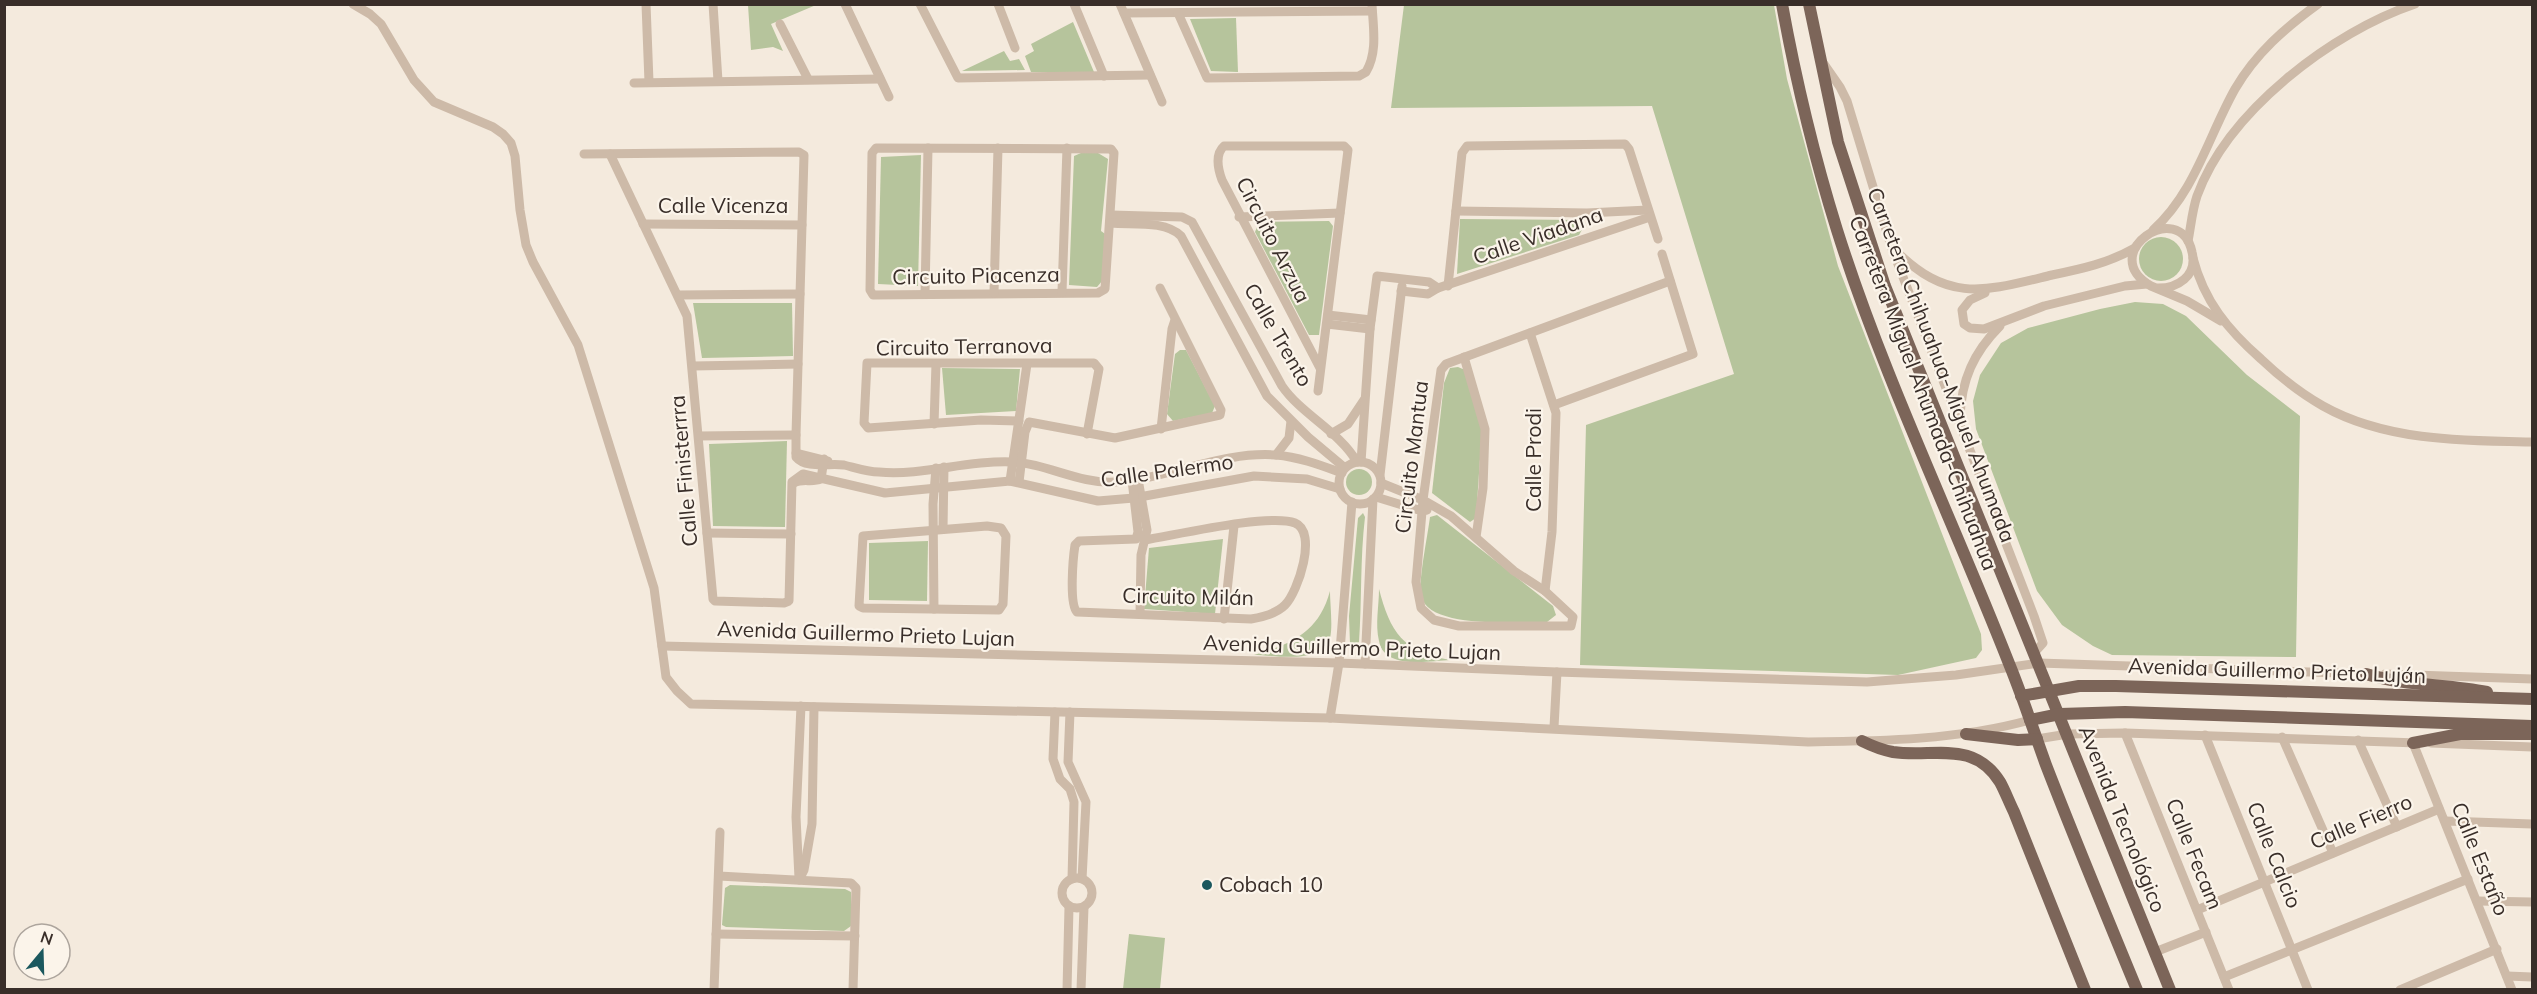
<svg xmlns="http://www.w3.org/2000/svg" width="2537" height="994" font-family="Mulish,sans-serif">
  <rect width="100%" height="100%" fill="#f4eadd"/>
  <!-- green -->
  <g fill="#b6c49c">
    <path d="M748,5H816L771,24L783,51L773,47L751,50Z"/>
    <path d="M1404,5H1774L1787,79L1838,266L1981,634L1982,650L1976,658L1898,675L1580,665L1586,425L1734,374L1652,106L1391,108Z"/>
    <path d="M1236,18L1238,72L1211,71L1190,19Z"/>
    <path d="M1073,22L1094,72H1031L1025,56L1034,51L1031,44Z"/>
    <path d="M1004,51L1010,61L1019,59L1025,70L962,71Z"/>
    <path d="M1081,153H1098L1108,159L1101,231L1108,236L1102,281L1097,287L1069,285L1074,156Z"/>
    <path d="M921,155L918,286L878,284L881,157Z"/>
    <path d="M1460,219L1580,220L1584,226L1579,235L1457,274Z"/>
    <path d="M1329,221L1333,226L1319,335H1309L1255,232L1259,222Z"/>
    <circle cx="2161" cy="259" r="22"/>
    <path d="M2135,302L2163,304L2186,316L2247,375L2300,416L2296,657L2112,655L2093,646L2062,625L2037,591L1976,429L1973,401L1980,375L2001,343L2028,328L2100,309Z"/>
    <path d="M693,303H792L793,356L702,358Z"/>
    <path d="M1180,350H1186L1215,406L1212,413L1173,421L1167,414L1175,354Z"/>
    <path d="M1458,367L1465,370L1482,429L1476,518L1470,522L1432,493L1444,383L1450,368Z"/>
    <path d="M942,368L1020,369L1016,411L946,415Z"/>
    <path d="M787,441L785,527L713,526L709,444Z"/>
    <circle cx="1359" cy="482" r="13"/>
    <path d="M1363,513L1365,517C1360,559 1362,600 1359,642L1356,645L1350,644L1349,616L1358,518Z"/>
    <path d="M1437,515L1553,606L1556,615L1547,622C1519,621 1429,630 1421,596C1418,582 1428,534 1430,517Z"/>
    <path d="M1223,539L1215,614L1144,609L1149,548Z"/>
    <path d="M928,541L927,601L869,600V543Z"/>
    <path d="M1379,589C1390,632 1403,652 1450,660C1429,661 1384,670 1379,641C1375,624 1379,606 1379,589Z"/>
    <path d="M1330,591C1330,603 1333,627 1330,638C1322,665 1275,655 1254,655C1292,644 1319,632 1330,591Z"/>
    <path d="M730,885L845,889L851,892V926L844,931L726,927L722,925L725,888Z"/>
    <path d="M1129,934L1165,938L1160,989H1123Z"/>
  </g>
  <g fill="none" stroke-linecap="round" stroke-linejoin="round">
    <!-- minor -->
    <g stroke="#cdbaa8" stroke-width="9">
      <path d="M353,4L370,14L381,24L414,80L434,102L493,127L503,134L511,143L515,156L520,210L526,245L533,262L578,345L654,588L666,677L677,691L691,704L1330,718L1808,742C1882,741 1958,740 2030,720"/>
      <path d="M646,4L649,82"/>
      <path d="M713,4L718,81"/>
      <path d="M845,4L889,97"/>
      <path d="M920,4L958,78L1150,75"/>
      <path d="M998,4L1015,48"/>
      <path d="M1074,4L1104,76"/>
      <path d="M1120,4L1162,102"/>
      <path d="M1124,13L1372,11"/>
      <path d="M1178,13L1207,78L1359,76L1366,72C1378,52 1373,27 1372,4"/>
      <path d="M780,24L808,79"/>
      <path d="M1824,64L1840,87L1847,101L1891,246L2034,616L2043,643L2034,653"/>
      <path d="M634,83L880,79"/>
      <path d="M876,148L1111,149L1114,153L1105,289L1098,293L873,295L870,290L872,153Z"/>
      <path d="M584,154L799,152L804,155L796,435V457C806,469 829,463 844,465C856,468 867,472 879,472C923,476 967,460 1011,462C1046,463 1079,484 1114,482C1168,479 1221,451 1276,455C1299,457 1320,465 1342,473"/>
      <path d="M610,154L687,316L713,599L715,601L784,603L789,601L792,482L803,474L885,493L1010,481L1098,501L1134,498L1254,476L1307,479L1340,489"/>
      <path d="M1456,211L1587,213L1648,210"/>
      <path d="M1111,215L1182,217L1192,222L1282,386C1302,415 1339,431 1357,462"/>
      <path d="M1239,217L1340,213"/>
      <path d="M1111,223C1132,225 1165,220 1181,236L1267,396L1308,437L1345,468"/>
      <path d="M643,224L802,225"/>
      <path d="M2153,230C2195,192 2208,137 2235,89C2256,53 2285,28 2318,4"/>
      <path d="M2188,241C2191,226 2192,211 2197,196C2228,111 2332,32 2415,4"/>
      <path d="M1895,250C1949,304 1985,291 2052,275C2081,269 2109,263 2135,248"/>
      <path d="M2193,258C2204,301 2228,330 2261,359C2280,377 2300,393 2323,406C2385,441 2463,441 2532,442"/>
      <path d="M1448,286L1462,153L1467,146L1625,144L1629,149L1658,239"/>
      <path d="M2156,288C2177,289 2198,276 2192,252C2180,196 2095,254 2151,286L2187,301L2221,321"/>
      <path d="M1401,291L1428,294L1438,288L1650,217"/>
      <path d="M1062,292L1067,148"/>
      <path d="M994,293L998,148"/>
      <path d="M1985,293L1970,300L1962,310L1964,324L1970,328L1984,329L2044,306L2125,286L2147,284"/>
      <path d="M925,294L928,148"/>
      <path d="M679,295L800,294"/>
      <path d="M1328,315L1371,320"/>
      <path d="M1327,324L1370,329"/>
      <path d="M1530,333L1556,413L1552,532L1545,591"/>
      <path d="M1464,357L1485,429L1483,488L1476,537"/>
      <path d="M693,366L798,364"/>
      <path d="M1318,391L1348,150L1344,146H1224C1215,154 1218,169 1222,180L1320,368"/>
      <path d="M1554,405L1693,354L1662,254"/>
      <path d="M1960,418C1961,380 1974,352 2000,326"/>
      <path d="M1019,421L981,420L868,428L864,423L867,363H1094L1099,369L1087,434"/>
      <path d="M934,424L936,364"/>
      <path d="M1161,429L1172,329L1175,320"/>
      <path d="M1331,434L1348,424L1364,400"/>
      <path d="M699,436L796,435"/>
      <path d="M796,453L828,461"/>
      <path d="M1276,455L1289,438L1291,421"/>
      <path d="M1361,462L1370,329L1377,276L1429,282L1438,288"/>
      <circle cx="1360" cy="483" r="21"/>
      <path d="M1380,475L1402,286"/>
      <path d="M1138,479L1147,530L1141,555L1140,614"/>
      <path d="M1132,480L1138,532L1136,539L1079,541L1075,545C1073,558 1069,604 1077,612L1251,619C1263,617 1276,614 1285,605C1298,592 1318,532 1295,523C1270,513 1176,535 1145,540"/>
      <path d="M1010,481L1027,364"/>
      <path d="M1019,482L1025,432L1029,422L1115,438L1220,415L1221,410L1160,288"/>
      <path d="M794,483C802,478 812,483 821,479L824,459"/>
      <path d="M1381,483L1423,500L1451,516L1514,571L1545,591L1573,617L1571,626H1459L1434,620L1421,608L1416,582L1423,500L1441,370L1446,364L1670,281"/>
      <path d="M1376,497L1422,511L1427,510"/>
      <path d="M987,526L1001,528L1006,536L1003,604L999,610L863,608L859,606L863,536Z"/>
      <path d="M943,529L944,467"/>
      <path d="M707,533L791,534"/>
      <path d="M934,609L933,504L936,468"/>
      <path d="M1224,619L1234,526"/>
      <path d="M662,646L1339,663L1557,672L1867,682L1956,675L2039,663L2371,674"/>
      <path d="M1365,664L1373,499"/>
      <path d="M2385,674L2532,679"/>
      <path d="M1055,712L1053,759L1060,779L1070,789L1074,802L1072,879"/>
      <path d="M1070,712L1068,762L1086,802L1082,879"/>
      <path d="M1330,718L1339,663L1352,502"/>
      <path d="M1554,727L1557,672"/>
      <path d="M2125,733L2229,990"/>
      <path d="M2205,735L2308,990"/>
      <path d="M2282,737L2333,853"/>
      <path d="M2037,739L2068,734L2125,733L2418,743"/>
      <path d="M2358,740L2397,827"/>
      <path d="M2413,743L2512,990"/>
      <path d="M2431,743L2532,747"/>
      <path d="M2445,821L2532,824"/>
      <path d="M719,876L851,883L856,888L853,990"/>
      <circle cx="1077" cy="893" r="15"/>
      <path d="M799,878L796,817L801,706"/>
      <path d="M799,880L804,870L812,824L814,707"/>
      <path d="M2477,901L2532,902"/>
      <path d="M2197,910L2439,809"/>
      <path d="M716,934L855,936"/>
      <path d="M2155,952L2206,932"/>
      <path d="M2507,976L2532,977"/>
      <path d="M2224,977L2468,879"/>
      <path d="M714,990L720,832"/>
      <path d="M1067,990L1069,907"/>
      <path d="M1081,990L1084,907"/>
      <path d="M2400,990L2497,949"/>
    </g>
    <!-- major -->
    <g stroke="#7c6559" stroke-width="12">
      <path d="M1782,4C1796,81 1814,156 1837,230C1884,379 1953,520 2010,666C2023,698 2034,732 2046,765C2075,840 2106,915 2137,990"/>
      <path d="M1809,4L1838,142L1885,286L2170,990"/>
      <path d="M2366,674C2405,686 2447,684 2487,692"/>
      <path d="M2021,696L2079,686H2116L2532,699"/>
      <path d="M2030,720L2060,714L2125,712L2532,726"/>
      <path d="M1966,734L2018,740L2037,739"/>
      <path d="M1862,741C1872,746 1882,750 1893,752C1933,758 1973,739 2000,782C2005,791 2009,802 2014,812L2085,990"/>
      <path d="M2413,743L2460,734H2532"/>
    </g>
  </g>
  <!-- markers -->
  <circle fill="#1b585e" stroke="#fbf4ea" stroke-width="2" cx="1207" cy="885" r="6"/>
  <g text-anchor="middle" stroke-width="4.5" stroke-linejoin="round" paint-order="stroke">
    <!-- street labels -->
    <g font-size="21" fill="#392e29" stroke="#fbf4ea">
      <text x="723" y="213">Calle Vicenza</text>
      <text transform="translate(1538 236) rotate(-19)" y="7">Calle Viadana</text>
      <text transform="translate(1273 240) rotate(63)" y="7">Circuito Arzua</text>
      <text transform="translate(976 276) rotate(-1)" y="7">Circuito Piacenza</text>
      <text transform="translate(1278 335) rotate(60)" y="7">Calle Trento</text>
      <text transform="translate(964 347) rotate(-1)" y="7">Circuito Terranova</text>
      <text transform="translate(1941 365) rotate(69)" y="7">Carretera Chihuahua-Miguel Ahumada</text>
      <text transform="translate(1923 393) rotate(69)" y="7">Carretera Miguel Ahumada-Chihuahua</text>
      <text transform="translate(1412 457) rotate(-83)" y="7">Circuito Mantua</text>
      <text transform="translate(1534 460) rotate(-90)" y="7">Calle Prodi</text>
      <text transform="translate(684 471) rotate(-95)" y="7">Calle Finisterrra</text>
      <text transform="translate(1167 471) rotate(-8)" y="7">Calle Palermo</text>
      <text transform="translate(1188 597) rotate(1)" y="7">Circuito Milán</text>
      <text transform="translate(866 634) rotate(2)" y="7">Avenida Guillermo Prieto Lujan</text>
      <text transform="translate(1352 648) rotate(2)" y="7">Avenida Guillermo Prieto Lujan</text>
      <text transform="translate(2277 671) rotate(2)" y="7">Avenida Guillermo Prieto Luján</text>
      <text transform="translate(2122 819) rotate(68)" y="7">Avenida Tecnológico</text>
      <text transform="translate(2361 822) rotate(-23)" y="7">Calle Fierro</text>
      <text transform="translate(2194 854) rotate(68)" y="7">Calle Fecam</text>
      <text transform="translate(2274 855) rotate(68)" y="7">Calle Calcio</text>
      <text transform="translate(2480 859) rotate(68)" y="7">Calle Estaño</text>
    </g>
    <!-- poi labels -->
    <g font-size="21" fill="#392e29" stroke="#fbf4ea" text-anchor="start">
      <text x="1219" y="892">Cobach 10</text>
    </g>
  </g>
  <!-- border -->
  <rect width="2537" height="994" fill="none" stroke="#392e29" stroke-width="12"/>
  <!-- north arrow -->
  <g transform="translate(42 952) rotate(19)"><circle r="28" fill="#fbf4ea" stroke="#ada59d" stroke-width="1.5"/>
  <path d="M0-4.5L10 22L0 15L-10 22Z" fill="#1b585e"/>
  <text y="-9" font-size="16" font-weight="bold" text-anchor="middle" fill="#392e29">N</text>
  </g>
</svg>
